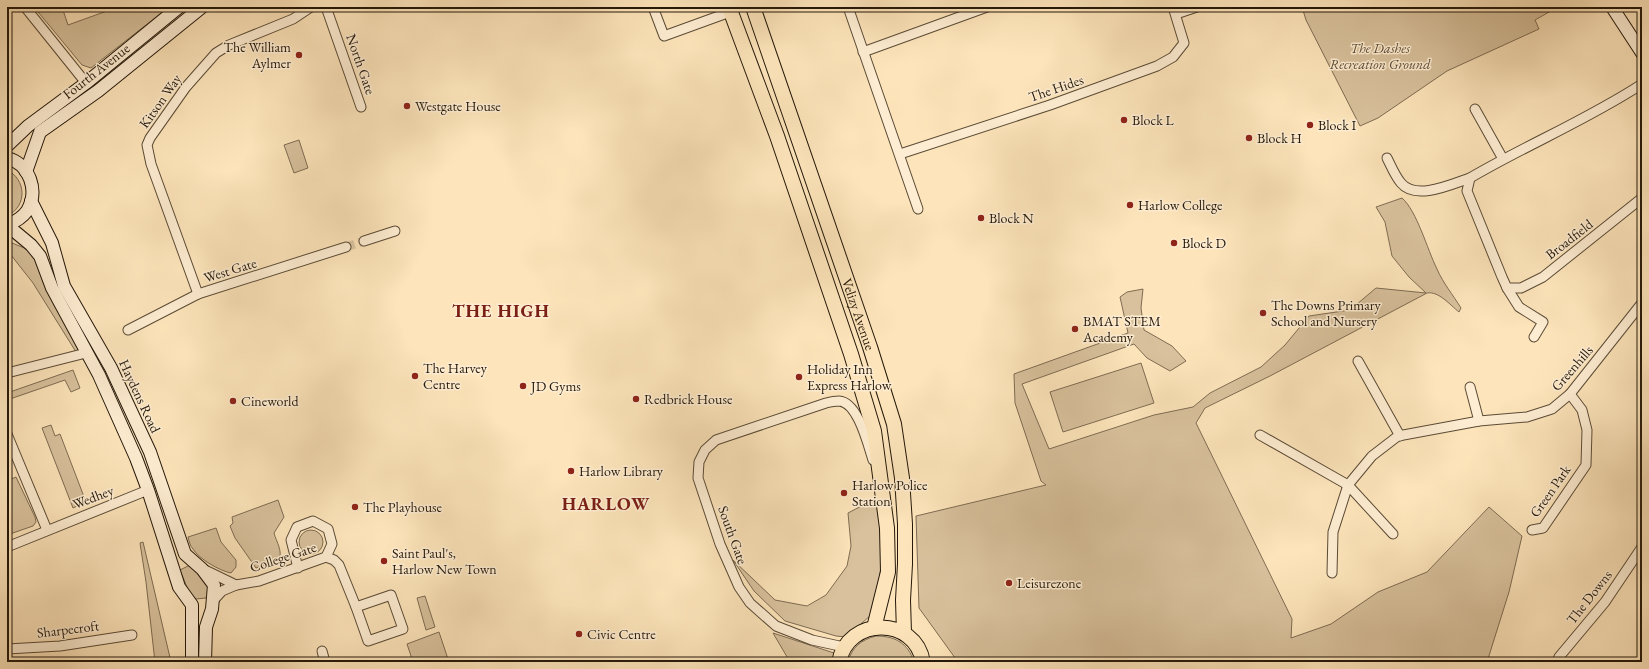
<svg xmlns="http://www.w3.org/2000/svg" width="1649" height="669" font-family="'EB Garamond',serif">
  <rect width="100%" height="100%" fill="#fde4ba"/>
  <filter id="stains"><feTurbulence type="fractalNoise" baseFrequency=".005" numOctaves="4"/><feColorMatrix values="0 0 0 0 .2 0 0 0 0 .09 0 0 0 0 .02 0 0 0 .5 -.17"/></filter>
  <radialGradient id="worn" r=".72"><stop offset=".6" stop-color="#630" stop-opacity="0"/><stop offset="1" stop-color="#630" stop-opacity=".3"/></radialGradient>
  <!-- green -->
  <g fill="#d8c19c" stroke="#7e6c53">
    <path d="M34,7H62L68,25L118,7H169L91,68L82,65Z"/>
    <path d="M1302,7H1558L1535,20L1539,29L1447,71L1378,118L1360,126L1306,20Z"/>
    <path d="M299,140L308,168L294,173L284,145Z"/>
    <path d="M7,170C26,179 28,206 7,216Z"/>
    <path d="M1402,198C1417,211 1427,249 1437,269C1443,283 1453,295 1461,308L1459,312C1450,305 1439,291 1427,293L1270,376L1205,408L1196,423L1292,619L1291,638L1331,624L1378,592L1427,572L1489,507L1522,536L1509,592L1487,662H958L919,608L916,516L1046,485L1041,481L1015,403L1014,374L1128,333L1120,297L1127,292L1143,289L1141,308L1144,330L1172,346L1186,361L1170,371L1147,358L1134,344L1022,384L1049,449L1154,415L1193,407L1210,393L1261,367L1285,345L1309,316L1350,310L1376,288L1426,293L1409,277L1392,256L1385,222L1376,207Z"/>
    <path d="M7,241L27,249L38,260L80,351L76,352L33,283L7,250Z"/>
    <path d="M1141,363L1154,403L1063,432L1050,392Z"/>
    <path d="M73,370L80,388L71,392L65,380L7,400V393Z"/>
    <path d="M51,425L55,436L60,434L86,502L73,508L42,428Z"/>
    <path d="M16,477L35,517L36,522L33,526L7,535V481Z"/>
    <path d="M881,499L883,552L876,602L871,615L846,637L836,636L785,621L754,591L733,560L775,600L807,606L826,595L847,566L851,546L848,513L873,500Z"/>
    <path d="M278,500L284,517L274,533C276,541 284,553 278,560L256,568L235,538L230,526L233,523L232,517Z"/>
    <path d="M216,528L221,542L236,560V567L231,573C220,571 199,559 193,549C190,546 189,541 188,537Z"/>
    <circle cx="311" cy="542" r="12"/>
    <path d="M143,542L171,662H155L146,582L140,543Z"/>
    <path d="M190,565L207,580L210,590L206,598L196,599L189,592L180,570Z"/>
    <path d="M425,596L435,627L426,630L417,598Z"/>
    <path d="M439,632L449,662H413L407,644Z"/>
    <path d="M773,633L834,653L833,662H790Z"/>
    <path d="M876,636C895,636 908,643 914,662H848C852,647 861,640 876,636Z"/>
  </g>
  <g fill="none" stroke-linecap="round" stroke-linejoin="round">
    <!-- street-tunnel -->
    <path stroke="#dcc5a0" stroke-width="9" stroke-dasharray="9 4.5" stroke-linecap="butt" d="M346,247L364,241"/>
    <defs>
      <g id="street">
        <path d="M25,7L86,83"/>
        <path d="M326,7L361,107"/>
        <path d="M653,7L664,36L730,12"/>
        <path d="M848,7L918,209"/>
        <path d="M1176,14L1197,7"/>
        <path d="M863,52L987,7"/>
        <path d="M1642,84C1587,120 1526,145 1470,178L1467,191L1502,277L1507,288H1521L1543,277L1642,198"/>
        <path d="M1475,109L1503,159"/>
        <path d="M900,154L1050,105L1157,66L1173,57L1184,43L1173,7"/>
        <path d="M1387,158C1391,166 1395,176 1401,183C1416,201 1452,184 1470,178"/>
        <path d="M364,241L395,231"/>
        <path d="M1507,288L1519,307L1543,322L1534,337"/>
        <path d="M198,294L151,164L147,145L150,138L186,87L216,53L229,45L293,19L311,7"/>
        <path d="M128,330L198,294L346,247"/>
        <path d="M1358,361L1400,436"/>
        <path d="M7,373L86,353"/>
        <path d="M1470,387L1479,421"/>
        <path d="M7,434L47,530"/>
        <path d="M1260,435L1348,485L1393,534"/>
        <path d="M1532,530L1543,528L1586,465L1587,430L1582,410L1570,394"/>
        <path d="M7,547L148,490"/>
        <path d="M298,568L291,540L297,527L313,521L328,529L332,544L326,557"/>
        <path d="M203,569L236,585L222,591L212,602"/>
        <path d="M1332,573L1333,532L1348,485L1372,456L1398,436L1479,421L1527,417L1552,409L1570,394L1642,303"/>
        <path d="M236,585L259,581L326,557L334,560L339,565L356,607"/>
        <path d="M391,595L403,629L368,641L356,607Z"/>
        <path d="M844,647L812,640L776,626L750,603L739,587L720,544L698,478L699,462L705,450L716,440L826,403C830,402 835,401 839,401C858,402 868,445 873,460"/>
        <path d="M7,649L60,646L132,635"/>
        <path d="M322,651L325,662"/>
        <path d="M1557,662L1559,657L1605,602L1642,547"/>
      </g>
      <g id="secondary">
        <path d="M1612,7L1642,53"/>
        <path d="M7,146L28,126L86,83L179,7"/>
        <path d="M7,158C30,164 39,191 27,211C22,218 15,222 7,225"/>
        <path d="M26,172L40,132L98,91L202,7"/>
        <path d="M31,201L52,243L64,286L111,368L150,452L185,554L202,569L214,585L212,609L206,627L205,662"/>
        <path d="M7,225L31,245L40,256L52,288L99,375L136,458L148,490L179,587L192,605V662"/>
      </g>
      <g id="primary">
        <path d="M729,7L777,136L851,354L874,431L887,528L888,572L874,628"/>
        <path id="s1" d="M753,7L870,347L894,424L902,478L905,524V564L903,600L904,633"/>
        <path d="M839,662C848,616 915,616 923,662"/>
      </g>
    </defs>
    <!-- street casing -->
    <use href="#street" stroke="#5a4b36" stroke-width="11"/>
    <!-- secondary casing -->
    <use href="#secondary" stroke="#24180a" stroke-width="14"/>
    <!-- primary casing -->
    <use href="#primary" stroke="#24180a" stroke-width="16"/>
    <!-- street -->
    <use href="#street" stroke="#feedd2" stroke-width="9"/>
    <!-- secondary -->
    <use href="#secondary" stroke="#feedd2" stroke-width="12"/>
    <!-- primary -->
    <use href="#primary" stroke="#fde4ba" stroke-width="14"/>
  </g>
  <!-- markers -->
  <g fill="#8f2418" stroke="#feedd2" stroke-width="1.5">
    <circle cx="299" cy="55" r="4"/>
    <circle cx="407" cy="106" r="4"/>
    <circle cx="1124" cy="120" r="4"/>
    <circle cx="1310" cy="125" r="4"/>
    <circle cx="1249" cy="138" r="4"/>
    <circle cx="1130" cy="205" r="4"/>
    <circle cx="981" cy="218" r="4"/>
    <circle cx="1174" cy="243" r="4"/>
    <circle cx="1263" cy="313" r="4"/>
    <circle cx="1075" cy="329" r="4"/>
    <circle cx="415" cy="376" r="4"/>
    <circle cx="799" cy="377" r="4"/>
    <circle cx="523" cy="386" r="4"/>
    <circle cx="636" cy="399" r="4"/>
    <circle cx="233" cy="401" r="4"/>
    <circle cx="571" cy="471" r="4"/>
    <circle cx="844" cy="493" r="4"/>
    <circle cx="355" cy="507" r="4"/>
    <circle cx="384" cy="561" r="4"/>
    <circle cx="1009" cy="583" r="4"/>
    <circle cx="579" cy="634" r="4"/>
  </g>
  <g text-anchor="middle" stroke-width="3" stroke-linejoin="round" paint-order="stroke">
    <!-- poi labels -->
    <g font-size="14" fill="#24180a" stroke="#feedd2" text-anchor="start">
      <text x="291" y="52" text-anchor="end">The William<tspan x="291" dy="16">Aylmer</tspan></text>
      <text x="415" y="111">Westgate House</text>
      <text x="1132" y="125">Block L</text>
      <text x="1318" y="130">Block I</text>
      <text x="1257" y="143">Block H</text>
      <text x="1138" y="210">Harlow College</text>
      <text x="989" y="223">Block N</text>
      <text x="1182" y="248">Block D</text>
      <text x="1271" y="310">The Downs Primary<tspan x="1271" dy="16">School and Nursery</tspan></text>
      <text x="1083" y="326">BMAT STEM<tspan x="1083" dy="16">Academy</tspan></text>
      <text x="423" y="373">The Harvey<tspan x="423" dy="16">Centre</tspan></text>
      <text x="807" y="374">Holiday Inn<tspan x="807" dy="16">Express Harlow</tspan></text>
      <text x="531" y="391">JD Gyms</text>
      <text x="644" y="404">Redbrick House</text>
      <text x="241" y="406">Cineworld</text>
      <text x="579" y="476">Harlow Library</text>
      <text x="852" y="490">Harlow Police<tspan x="852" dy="16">Station</tspan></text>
      <text x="363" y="512">The Playhouse</text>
      <text x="392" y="558">Saint Paul's,<tspan x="392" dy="16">Harlow New Town</tspan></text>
      <text x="1017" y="588">Leisurezone</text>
      <text x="587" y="639">Civic Centre</text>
    </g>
    <!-- park labels -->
    <g font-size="14" font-style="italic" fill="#5a4b36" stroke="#feedd2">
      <text x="1380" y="53">The Dashes<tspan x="1380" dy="16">Recreation Ground</tspan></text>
    </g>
    <!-- street labels -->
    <g font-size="14" fill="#24180a" stroke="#feedd2">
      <text transform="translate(361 64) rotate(71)" y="5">North Gate</text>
      <text transform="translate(96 71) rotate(-38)" y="5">Fourth Avenue</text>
      <text transform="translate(1056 88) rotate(-19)" y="5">The Hides</text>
      <text transform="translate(160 101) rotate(-55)" y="5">Kitson Way</text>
      <text transform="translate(1569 239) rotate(-38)" y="5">Broadfield</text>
      <text transform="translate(230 270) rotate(-17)" y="5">West Gate</text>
      <text dy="5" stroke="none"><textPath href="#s1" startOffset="325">Velizy Avenue</textPath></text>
      <text transform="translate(1572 368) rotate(-49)" y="5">Greenhills</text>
      <text transform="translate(140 396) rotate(65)" y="5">Haydens Road</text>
      <text transform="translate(1550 491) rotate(-55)" y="5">Green Park</text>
      <text transform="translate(93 497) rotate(-21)" y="5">Wedhey</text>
      <text transform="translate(733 535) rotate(70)" y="5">South Gate</text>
      <text transform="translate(283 557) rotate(-18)" y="5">College Gate</text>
      <text transform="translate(1589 597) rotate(-52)" y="5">The Downs</text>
      <text transform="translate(68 629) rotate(-7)" y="5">Sharpecroft</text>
    </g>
    <!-- district labels -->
    <g font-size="18" font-weight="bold" letter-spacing="1" fill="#7a1f14" stroke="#feedd2">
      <text x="501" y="317">THE HIGH</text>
      <text x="606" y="510">HARLOW</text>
    </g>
  </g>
  <!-- margin -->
  <rect width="1649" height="669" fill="none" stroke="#fde4ba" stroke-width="24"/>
  <rect x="8" y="8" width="1633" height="653" fill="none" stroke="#24180a" stroke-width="2"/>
  <rect x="12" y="12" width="1625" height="645" fill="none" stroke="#24180a"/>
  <rect width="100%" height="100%" filter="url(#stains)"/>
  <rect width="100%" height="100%" fill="url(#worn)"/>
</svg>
